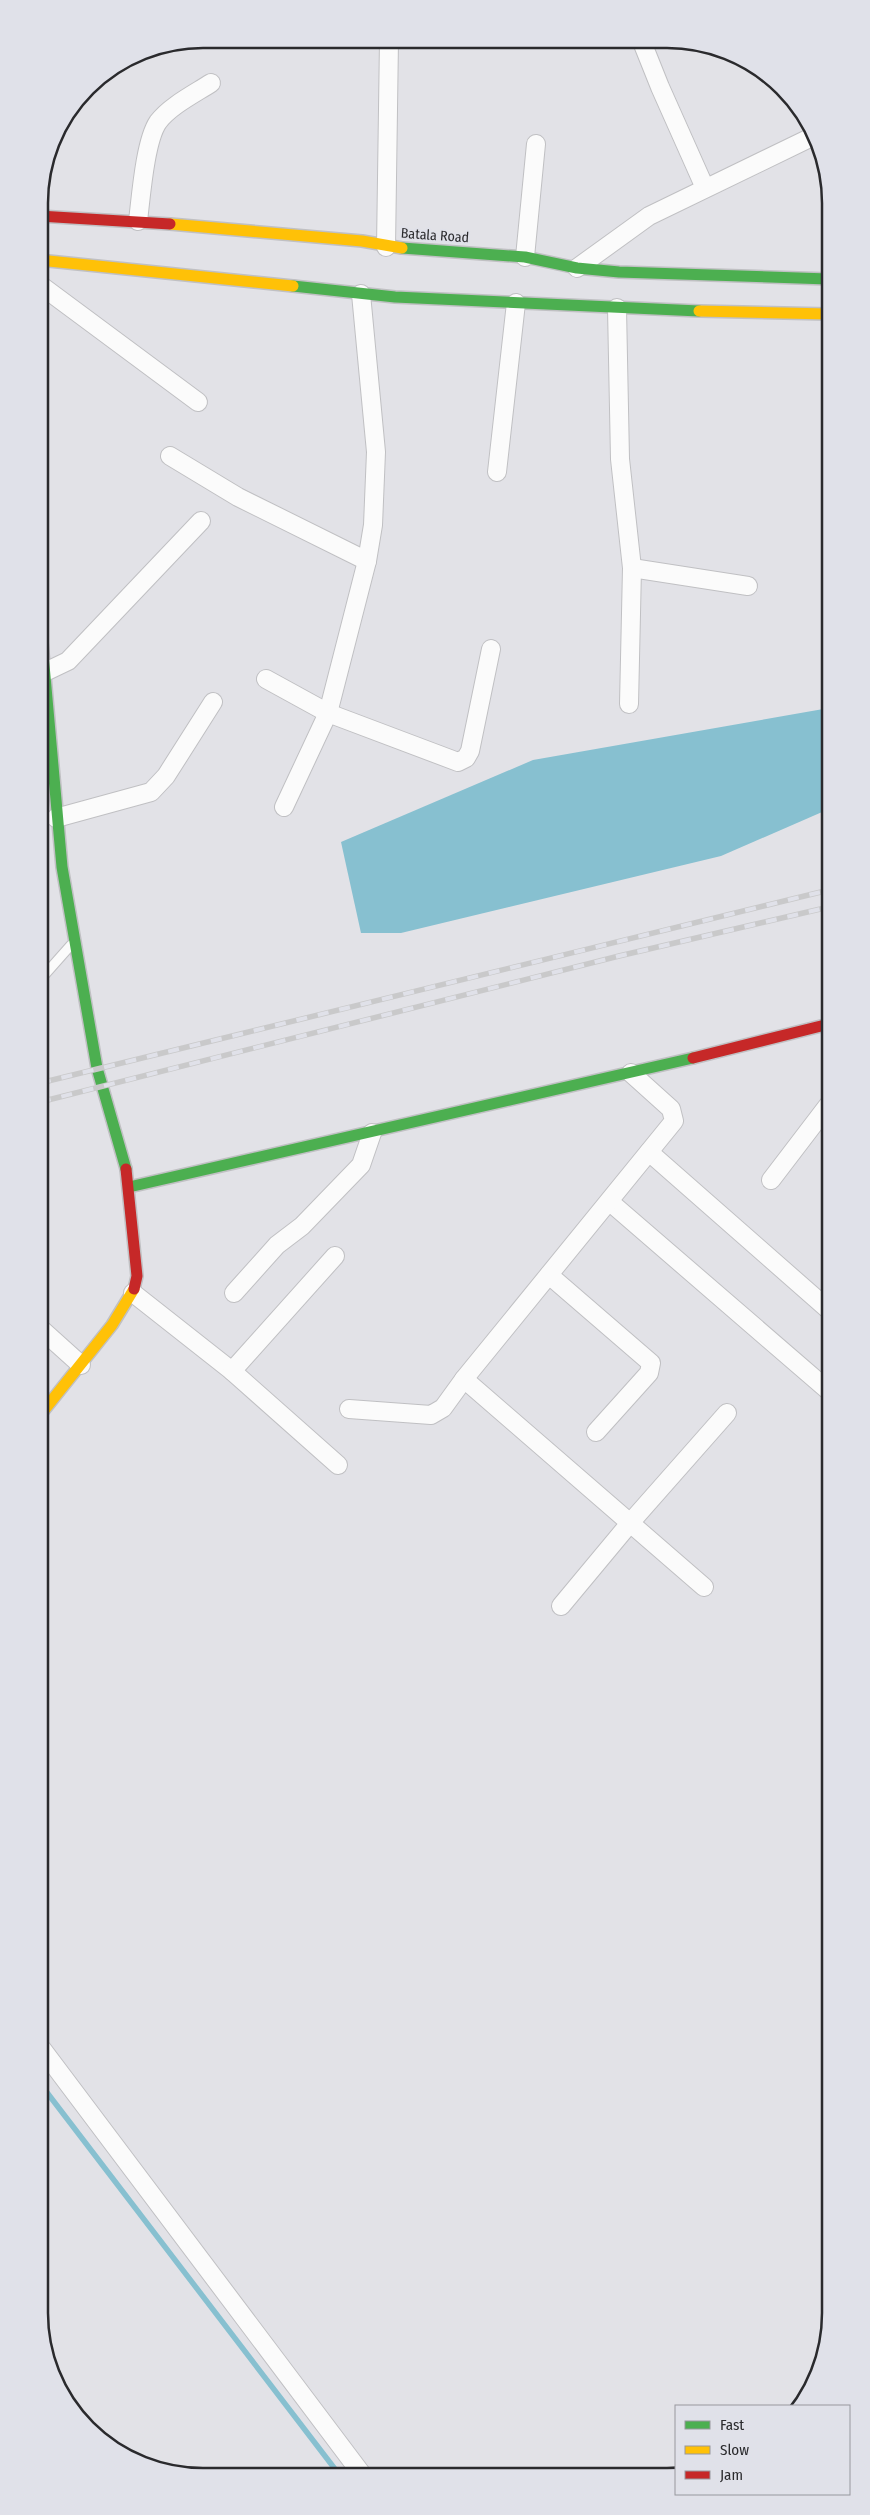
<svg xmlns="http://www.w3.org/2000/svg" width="870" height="2515" font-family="'Fira Sans Condensed',sans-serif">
  <rect width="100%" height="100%" fill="#e2e2e7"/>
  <!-- water -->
  <path fill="#87c0d0" d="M829,708V809L721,856L401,933H361L341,842L533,760Z"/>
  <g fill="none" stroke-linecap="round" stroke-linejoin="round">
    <!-- stream -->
    <path stroke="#87c0d0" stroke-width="5.5" d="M42,2086L338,2473"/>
    <defs>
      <path id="lane" d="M40,980L71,945"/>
      <g id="street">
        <path d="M642,42L660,87L705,188"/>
        <path d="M138,221C141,197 145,141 158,122C170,106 194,94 211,83"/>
        <path d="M386,247L389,40"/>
        <path d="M525,257L536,144"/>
        <path d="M577,268L649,216L816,135"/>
        <path d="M39,284L198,402"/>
        <path d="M617,308L620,459L632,568L629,704"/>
        <path d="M170,456L238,497L367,561"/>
        <path d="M497,472L516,303"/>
        <path d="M632,568L748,586"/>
        <path d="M45,672L68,661L201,521"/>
        <path d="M266,679L328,713L458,762L466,758L470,751L491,649"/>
        <path d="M284,807L328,713L367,561L373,525L376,452L361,294"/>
        <path d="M56,818L151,792L166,776L213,702"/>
        <path d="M649,1152L830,1311"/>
        <path d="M771,1180L829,1104"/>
        <path d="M610,1202L830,1392"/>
        <path d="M549,1275L651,1363L649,1373L596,1432"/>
        <path d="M133,1293L232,1371L338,1465"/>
        <path d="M234,1293L277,1245L302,1226L361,1165L372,1133"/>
        <path d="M41,1329L81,1365"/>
        <path d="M232,1371L335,1256"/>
        <path d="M464,1379L704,1587"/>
        <path d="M349,1409L431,1415L443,1408L464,1379L674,1121L671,1109L631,1073"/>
        <path d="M561,1606L630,1523L727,1413"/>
        <path d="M42,2049L361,2473"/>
      </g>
      <g id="fast">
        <path d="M402,248L525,257L577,268L619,272L828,279"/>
        <path d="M293,286L395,297L699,311"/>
        <path d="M40,620L62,867L97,1068L126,1169"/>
        <path d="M129,1187L693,1058"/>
      </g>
      <g id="slow">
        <path d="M170,224L362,241L402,248"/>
        <path d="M39,260L293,286"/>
        <path d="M699,311L828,314"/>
        <path d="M41,1414L112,1325L134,1289"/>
      </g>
      <g id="jam">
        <path d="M39,216L170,224"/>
        <path d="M693,1058L829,1024"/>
        <path d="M126,1169L137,1276L134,1289"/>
      </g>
    </defs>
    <!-- lane casing -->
    <use href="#lane" stroke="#c0c0c3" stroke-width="11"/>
    <!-- street casing -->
    <use href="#street" stroke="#c0c0c3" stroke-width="20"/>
    <!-- fast casing -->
    <use href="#fast" stroke="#c0c0c3" stroke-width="14"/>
    <!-- slow casing -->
    <use href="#slow" stroke="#c0c0c3" stroke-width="14"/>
    <!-- jam casing -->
    <use href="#jam" stroke="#c0c0c3" stroke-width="14"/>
    <!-- lane -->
    <use href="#lane" stroke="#fbfbfb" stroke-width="9"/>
    <!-- street -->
    <use href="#street" stroke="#fbfbfb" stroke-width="18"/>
    <!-- fast -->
    <use href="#fast" stroke="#4caf50" stroke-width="11"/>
    <!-- slow -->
    <use href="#slow" stroke="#ffc107" stroke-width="11"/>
    <!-- jam -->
    <use href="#jam" stroke="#c62828" stroke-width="11"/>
    <defs>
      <g id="rail">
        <path d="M40,1083L829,890"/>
        <path d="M40,1102L619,956L829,907"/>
      </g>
    </defs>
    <!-- rail casing -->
    <use href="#rail" stroke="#c9c9ca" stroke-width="5.5"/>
    <!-- rail -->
    <use href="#rail" stroke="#e0e1e9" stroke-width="4" stroke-dasharray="11" stroke-linecap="butt"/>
  </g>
  <g text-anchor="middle" stroke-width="4" stroke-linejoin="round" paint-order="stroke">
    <!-- street labels -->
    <g font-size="14" fill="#2a2a2d" stroke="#e0e1e9">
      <text transform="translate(435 235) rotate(4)" y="5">Batala Road</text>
    </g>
  </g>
  <!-- crop -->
  <path d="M0 0H870V2515H0ZM203 48H667A155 155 0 0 1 822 203V2313A155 155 0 0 1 667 2468H203A155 155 0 0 1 48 2313V203A155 155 0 0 1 203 48Z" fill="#e0e1e9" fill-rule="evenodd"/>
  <path fill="none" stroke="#2a2a2d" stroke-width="2.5" d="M203 48H667A155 155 0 0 1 822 203V2313A155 155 0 0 1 667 2468H203A155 155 0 0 1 48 2313V203A155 155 0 0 1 203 48Z"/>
  <!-- legend -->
  <rect x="675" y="2405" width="175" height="90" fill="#e0e1e9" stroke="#97989e"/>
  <rect x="685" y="2421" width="25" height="8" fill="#4caf50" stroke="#97989e"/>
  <text x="720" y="2430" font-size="15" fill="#2a2a2d">Fast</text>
  <rect x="685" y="2446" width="25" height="8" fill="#ffc107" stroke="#97989e"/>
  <text x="720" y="2455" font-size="15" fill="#2a2a2d">Slow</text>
  <rect x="685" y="2471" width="25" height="8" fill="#c62828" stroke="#97989e"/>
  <text x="720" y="2480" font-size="15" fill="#2a2a2d">Jam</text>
</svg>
